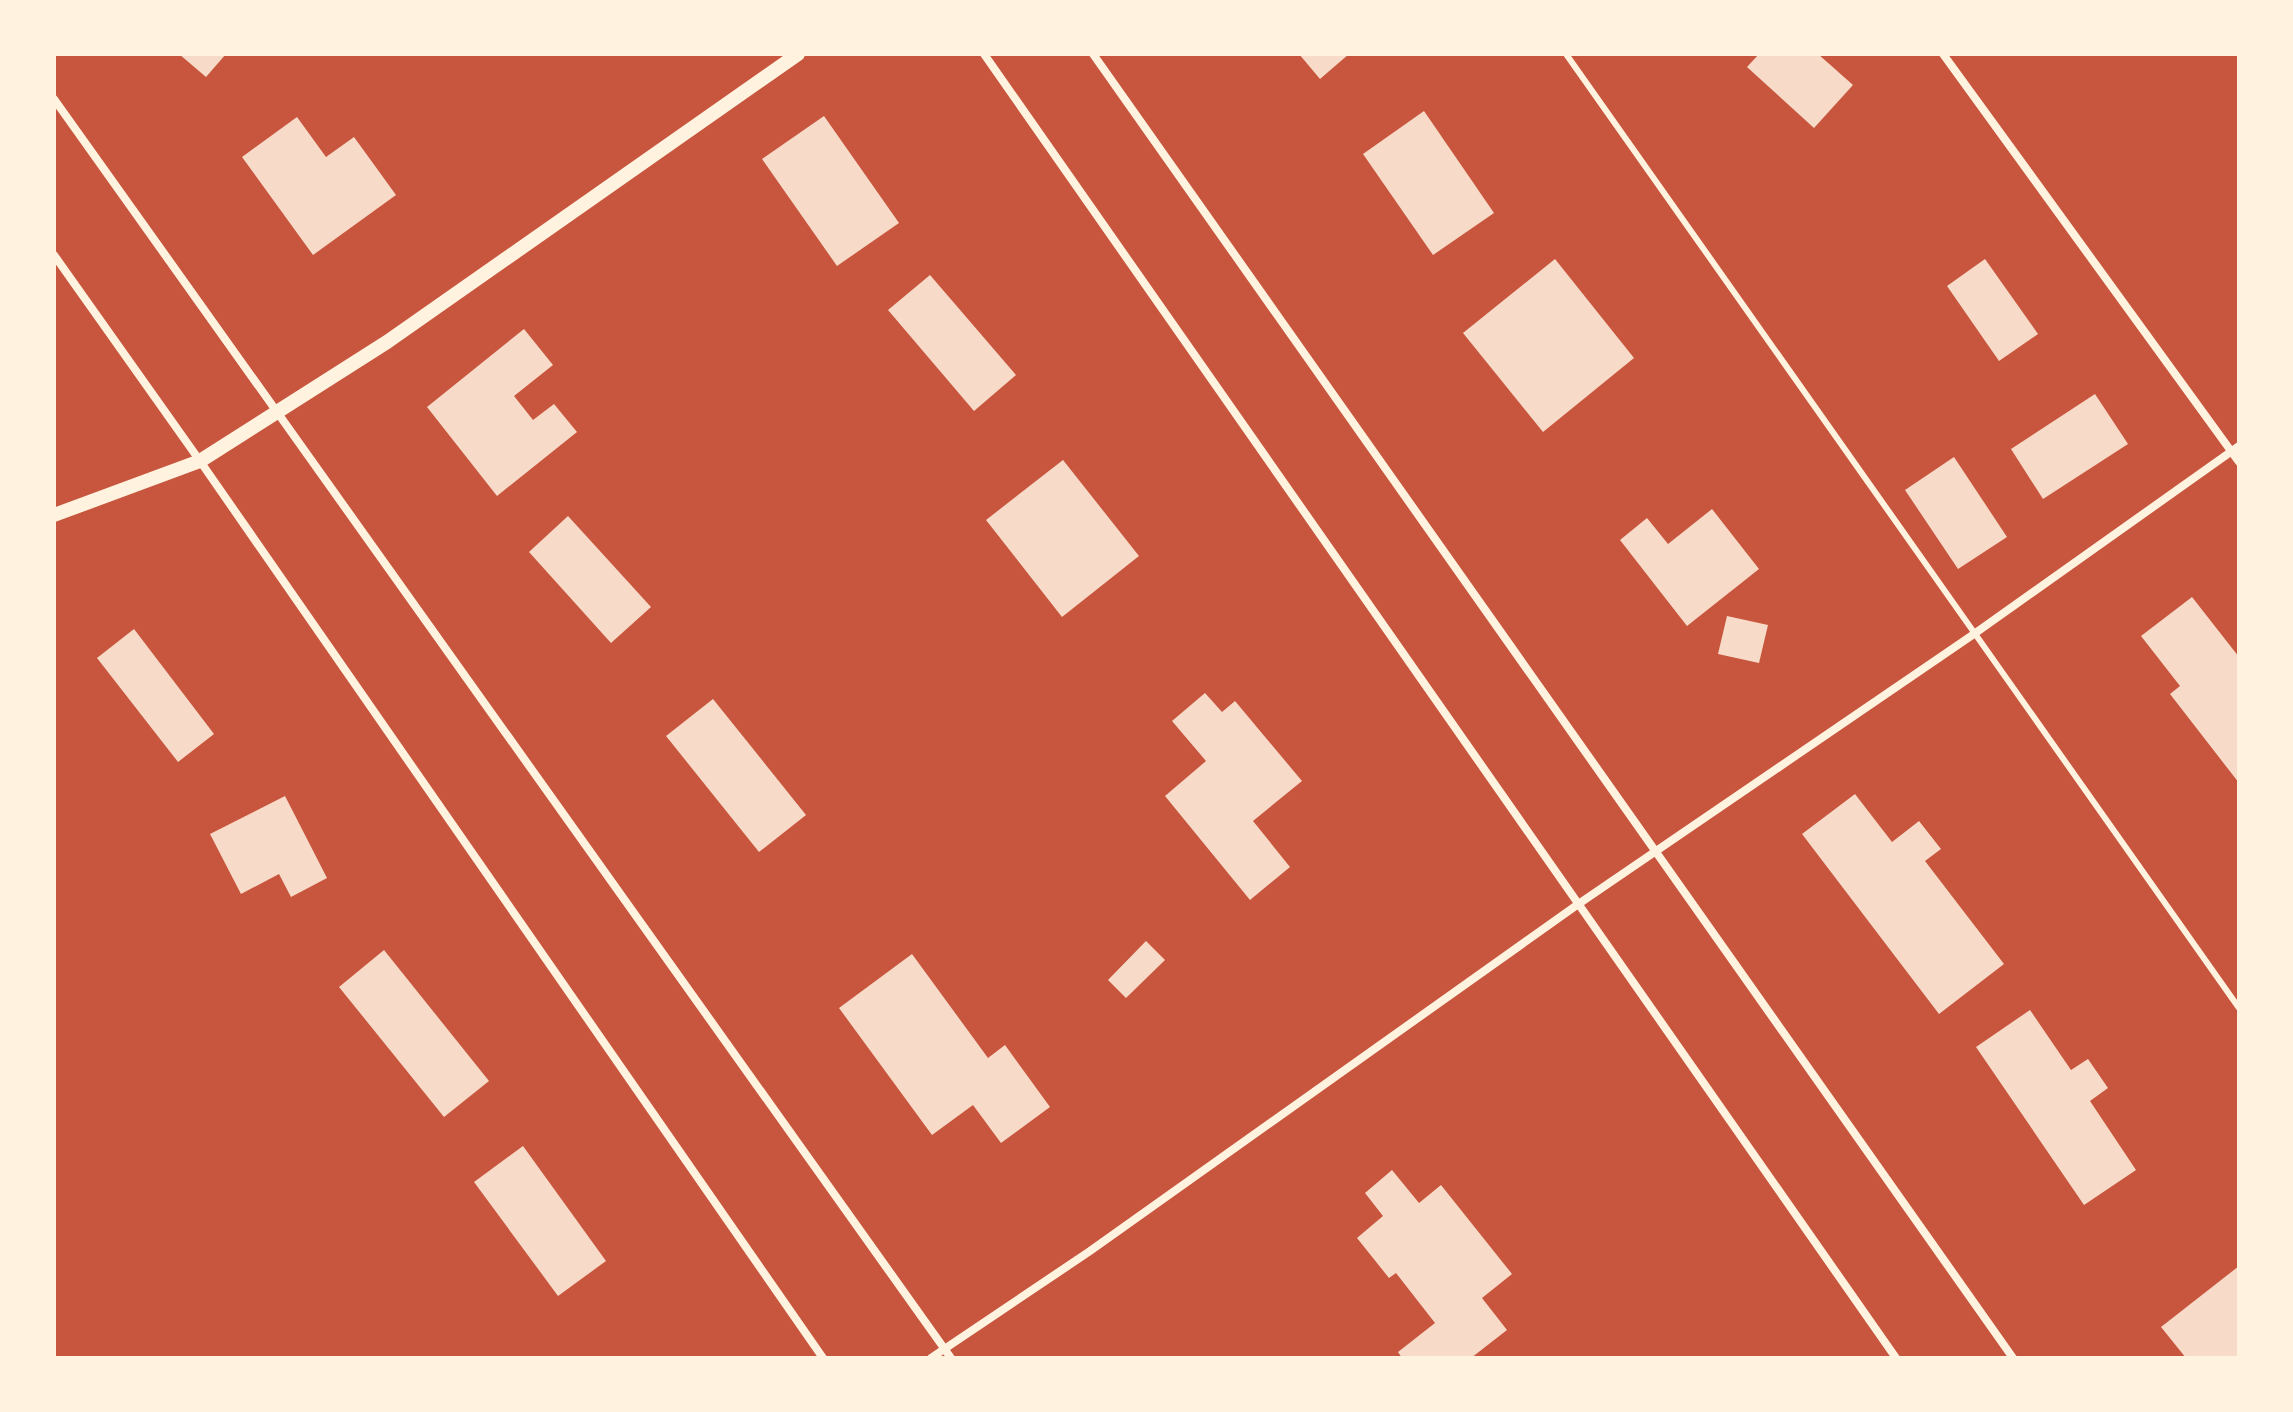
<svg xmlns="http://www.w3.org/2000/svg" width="2293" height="1412" font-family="Montserrat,sans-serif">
  <rect width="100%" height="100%" fill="#c8553d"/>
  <!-- building -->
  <g fill="#f7dbc8">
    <path d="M179,54H226L206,77Z"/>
    <path d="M1299,54H1349L1320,79Z"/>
    <path d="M1759,54H1818L1853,85L1814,128L1747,67Z"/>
    <path d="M1424,111L1494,213L1433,255L1363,154Z"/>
    <path d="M824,116L899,223L837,266L762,159Z"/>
    <path d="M297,117L326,157L354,137L396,195L313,255L242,157Z"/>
    <path d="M1555,259L1634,358L1543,432L1463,333Z"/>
    <path d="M1985,259L2038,334L1999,361L1947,286Z"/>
    <path d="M930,275L1016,375L974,411L888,310Z"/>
    <path d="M524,329L553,365L514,396L533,420L554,404L577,432L497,496L427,407Z"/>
    <path d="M2095,394L2128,444L2043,499L2011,449Z"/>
    <path d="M1954,457L2007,537L1958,569L1905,490Z"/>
    <path d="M1063,460L1139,556L1062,617L986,520Z"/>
    <path d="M1712,509L1759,569L1687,626L1620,540L1647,518L1668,544Z"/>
    <path d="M568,516L651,607L611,643L529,552Z"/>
    <path d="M2192,597L2239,657V783L2170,694L2180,686L2141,636Z"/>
    <path d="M1727,616L1768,625L1759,663L1718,654Z"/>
    <path d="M134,629L214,734L178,762L97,658Z"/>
    <path d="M1205,693L1222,712L1235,701L1302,781L1253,821L1290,867L1250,900L1165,796L1206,761L1172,721Z"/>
    <path d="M713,699L806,815L759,852L666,736Z"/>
    <path d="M1855,794L1892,842L1919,821L1941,849L1925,861L2004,964L1939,1014L1802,834Z"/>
    <path d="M285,796L327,878L291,897L279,874L241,894L210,834Z"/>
    <path d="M1146,941L1165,960L1126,998L1108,980Z"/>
    <path d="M384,950L489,1081L444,1117L339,987Z"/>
    <path d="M912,954L988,1058L1005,1045L1050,1107L1001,1143L973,1105L932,1135L839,1008Z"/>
    <path d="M2030,1010L2071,1070L2088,1059L2108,1088L2090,1101L2136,1170L2084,1205L1976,1047Z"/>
    <path d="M523,1146L606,1261L558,1296L474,1182Z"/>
    <path d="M1392,1170L1419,1203L1441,1185L1512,1274L1482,1298L1507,1330L1471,1358H1402L1398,1352L1435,1323L1396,1273L1389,1278L1357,1238L1383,1216L1365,1193Z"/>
    <path d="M2239,1266V1358H2186L2161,1327Z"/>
  </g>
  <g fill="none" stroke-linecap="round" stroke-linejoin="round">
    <!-- service -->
    <path stroke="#fff3e0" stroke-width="6" d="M1566,54L2239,1008"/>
    <!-- minor -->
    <g stroke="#fff3e0" stroke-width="8">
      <path d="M984,54L1896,1358"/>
      <path d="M1093,54L2013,1358"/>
      <path d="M1943,54L2239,462"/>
      <path d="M54,99L951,1358"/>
      <path d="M54,255L200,461L823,1358"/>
      <path d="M931,1358L1090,1251L1577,905L1974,634L2239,446"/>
    </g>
    <!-- tertiary -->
    <path stroke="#fff3e0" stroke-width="14" d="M54,515L200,461L387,342L798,54"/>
  </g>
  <!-- border -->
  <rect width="2293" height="1412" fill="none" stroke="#fff3e0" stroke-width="112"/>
</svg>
